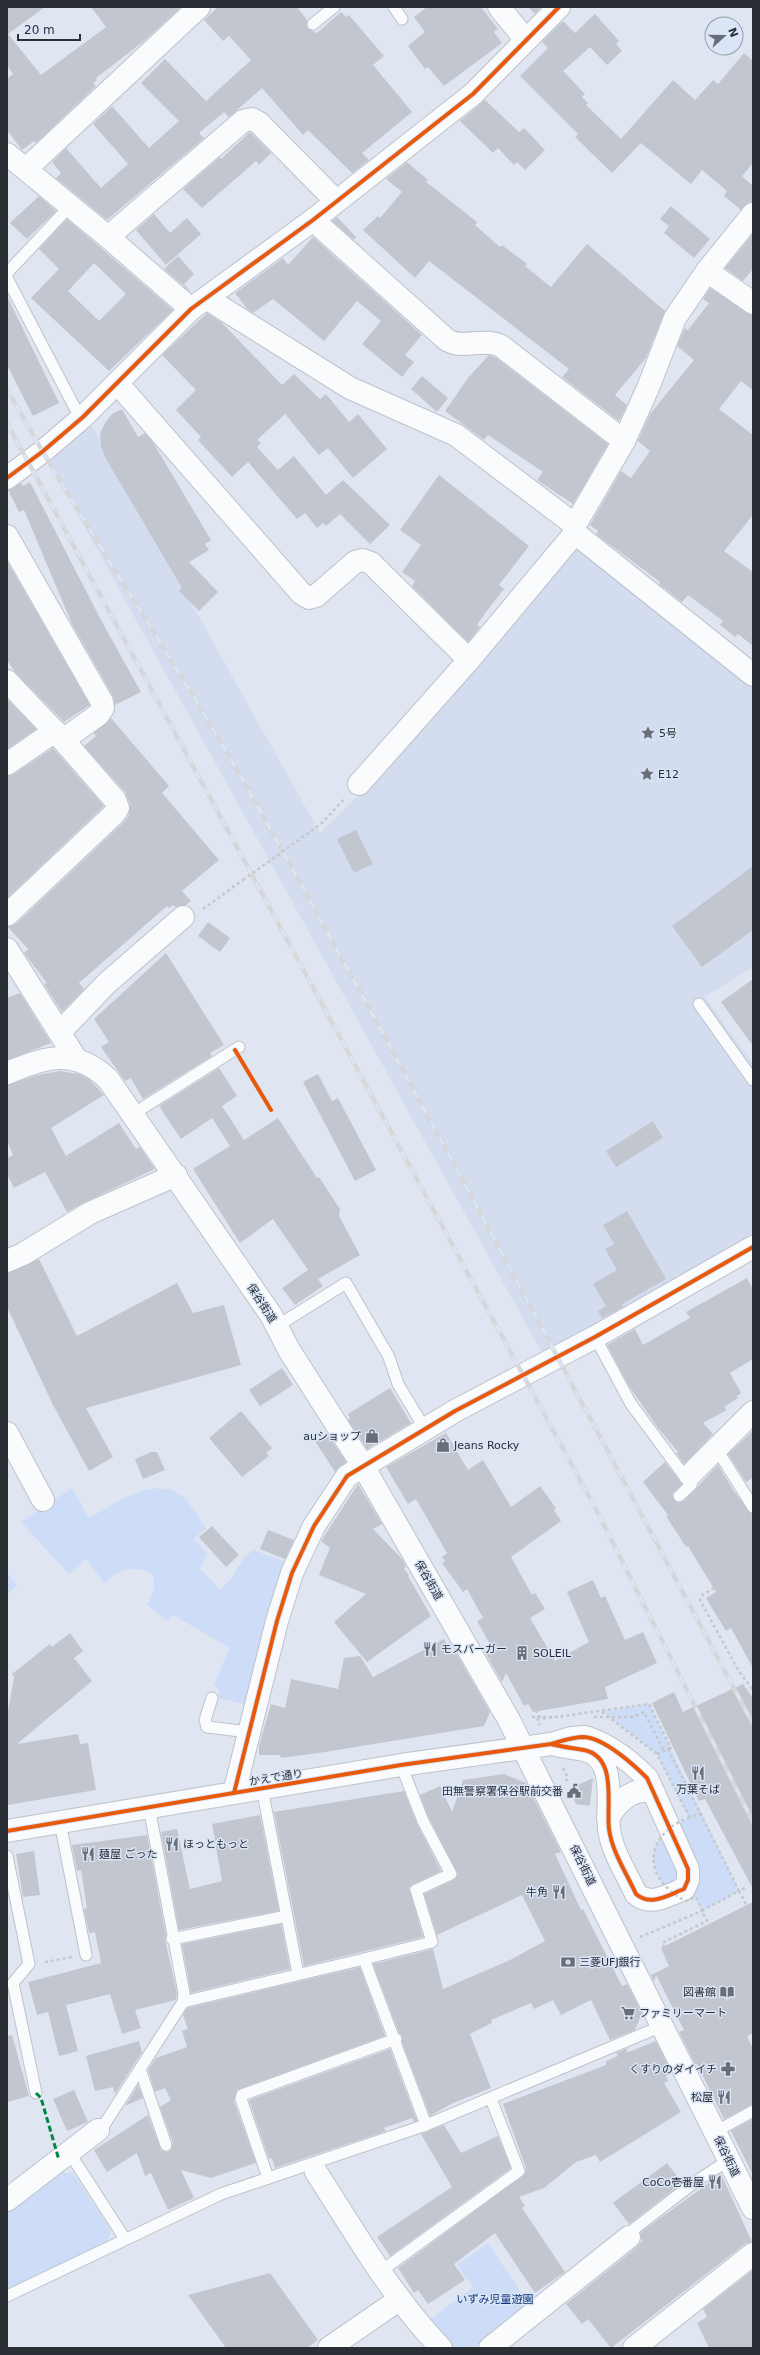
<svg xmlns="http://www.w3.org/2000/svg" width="760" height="2355" font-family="'DejaVu Sans','Noto Sans JP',sans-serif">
  <rect width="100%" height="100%" fill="#e0e6f1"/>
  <!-- built -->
  <path fill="#d3ddef" d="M92,426L320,833L362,792L575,539L753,682V967L705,997L753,1064V1234L593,1327L542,1353L47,459Z"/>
  <!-- green -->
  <g fill="#ceddf7">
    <path d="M72,1488L89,1518C113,1505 146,1480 174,1491C188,1497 198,1517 206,1528L194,1539L207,1554L200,1569L220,1589C238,1576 235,1563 253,1550L289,1563L252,1706L218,1698L219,1690L214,1684L230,1648L173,1615L168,1621L147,1605C153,1594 157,1586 152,1574C133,1564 119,1570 104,1583L86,1559L69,1574L21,1522Z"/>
    <path d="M7,1572L17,1585L7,1594Z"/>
    <path d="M649,1704L739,1891L702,1911L696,1897L686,1901C664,1890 644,1867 658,1841C664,1829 679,1824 689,1818L657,1754L602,1711Z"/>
    <path d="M62,2169L65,2173H73L111,2230L108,2241L7,2289V2211Z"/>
    <path d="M488,2243L529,2304L473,2348H455L428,2321L473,2287L457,2265Z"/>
  </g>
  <!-- building -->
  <g fill="#c2c7cf" fill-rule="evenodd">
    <path d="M7,7H45L8,34L41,75L106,27L91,7H181L144,41L96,78L97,80L93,83L96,86L36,143L34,141L22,150L7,130V79L13,74L7,65Z"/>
    <path d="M218,7H297L307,20V28L317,33L341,12L346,17L349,15L384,56L373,65L412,112L362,153L369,160L352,173L308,130L303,135L262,88L229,117L224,112L199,133L204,138L107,220L56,178L61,173L52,162L66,148L101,188L128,164L93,124L112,106L149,148L179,121L141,83L165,59L206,101L251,60L229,36L223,41L204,20Z"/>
    <path d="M427,7H481L498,29L494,32L502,43L444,86L428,67L425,69L408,46L425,32L414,17Z"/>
    <path d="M528,7H541L535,14Z"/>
    <path d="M595,14L619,41L616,44L622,51L607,65L590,47L563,71L585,94L582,97L588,103L586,105L621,139L673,80L695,100L713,80L718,84L744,53L753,61V163L742,176L753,186V202L748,203L741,210L724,196L727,191L702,170L691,184L641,143L612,173L575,137L578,134L520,76L548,48L542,42L563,21L575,33Z"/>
    <path d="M485,100L519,132L524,128L545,150L525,170L517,162L514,165L498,148L493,153L460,121Z"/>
    <path d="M250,132L271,153L259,165L256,161L202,208L183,189L220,157L221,159Z"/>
    <path d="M407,162L428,180L426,182L477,222L475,225L500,247L502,245L527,264L525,266L551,287L587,244L665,311L646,358L615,395L627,405L619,421L562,377L569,369L429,261L415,278L363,230L378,216L380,218L402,192L386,179Z"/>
    <path d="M39,196L56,211L27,239L10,223Z"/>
    <path d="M671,206L710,239L694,258L664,233L669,226L660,219Z"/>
    <path d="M154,214L170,233L187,218L201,234L166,265L136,230Z"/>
    <path d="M337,217L356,237L354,240L332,221Z"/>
    <path d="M67,219L173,310L109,371L31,298L59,269L39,249ZM94,263L126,294L99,321L68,291Z"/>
    <path d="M753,234V269L743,281L725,268Z"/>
    <path d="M313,237L422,335L405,355L414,362L402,377L362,344L381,321L357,301L324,341L273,299L253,313L247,309L235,293L283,258L288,265Z"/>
    <path d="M178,256L194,274L184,284L192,293L164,269Z"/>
    <path d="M710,288L753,316V390L741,381L719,409L753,435V515L724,551L753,572V646L738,634L735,637L720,625L723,621L688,595L682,602L659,584L660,582L596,534L598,531L590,525L621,471L631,478L650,451L638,441L650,414L694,360L677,346L685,328L688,330L709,303L703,299Z"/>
    <path d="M7,296L59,403L33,416L7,365Z"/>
    <path d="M207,313L222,323L282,385L294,374L320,399L326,394L349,422L358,414L387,449L353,478L328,448L319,455L285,414L257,440L261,443L257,447L278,470L294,456L326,495L343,480L390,525L370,544L340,514L326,526L323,523L317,528L305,513L297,519L248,462L232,477L198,440L201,437L176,410L196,390L162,355Z"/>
    <path d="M489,355L495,357L608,444L573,504L537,480L543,472L488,435L484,440L445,411L468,378Z"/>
    <path d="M422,376L448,398L437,412L411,389Z"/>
    <path d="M122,409L138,437L145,433L154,444L211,540L205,544L209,550L189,562L218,592L199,611L179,591L182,588L105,457L101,446L100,434L105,423L112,414Z"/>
    <path d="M439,475L529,546L499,585L504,589L483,616L477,625L480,627L468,642L412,586L415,581L402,572L421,545L400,530Z"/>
    <path d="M30,482L102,622L141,692L115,705L113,696L72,624L24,510L19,512L8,490L21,483L23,486Z"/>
    <path d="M7,561L90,705L64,722L15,672L7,660Z"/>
    <path d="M7,699L36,729L7,749Z"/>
    <path d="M111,718L169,786L162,793L219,860L182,891L191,901L186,905L175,907L173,905L169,908L167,906L79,983L84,989L62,1012L44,984L47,983L24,953L28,949L8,927L16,924L123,823L129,815L130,804L125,792L84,746L96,736L94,733Z"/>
    <path d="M53,748L104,806L7,898V776L14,774Z"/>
    <path d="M356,830L373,864L354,873L337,839Z"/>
    <path d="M753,866V930L702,967L672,926Z"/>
    <path d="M208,922L230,938L220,952L198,936Z"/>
    <path d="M166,953L224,1045L210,1053L212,1056L143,1099L131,1078L125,1081L101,1047L109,1042L94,1019Z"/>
    <path d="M753,979V1046L721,1002Z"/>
    <path d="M20,993L51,1043L7,1060V998Z"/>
    <path d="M219,1068L237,1096L222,1106L244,1140L278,1118L317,1178L319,1177L340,1209L339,1216L360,1255L318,1279L323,1286L295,1305L282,1288L308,1270L273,1219L240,1243L193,1169L230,1146L212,1118L181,1139L159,1106Z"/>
    <path d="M60,1071L79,1074L89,1079L104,1095L51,1128L66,1156L119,1123L136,1149L140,1147L155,1169L85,1202L67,1212L45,1172L14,1188L7,1174V1158L13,1155L7,1141V1085L38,1075Z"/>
    <path d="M318,1074L332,1101L338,1098L376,1170L355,1181L303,1082Z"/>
    <path d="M653,1121L663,1138L616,1167L606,1151Z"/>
    <path d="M627,1211L666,1279L622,1304L623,1307L602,1318L598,1311L606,1306L593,1284L617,1270L605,1249L614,1244L603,1225Z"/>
    <path d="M39,1259L77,1336L177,1283L193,1313L224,1305L241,1365L86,1408L113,1457L89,1471L53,1405L7,1307V1273Z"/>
    <path d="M747,1278L753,1289V1359L730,1373L741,1393L737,1396L738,1398L724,1407L727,1410L703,1423L713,1434L684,1464L676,1453L678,1452L658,1428L629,1386L607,1345L635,1329L643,1345L690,1318L686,1312Z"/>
    <path d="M282,1368L293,1385L260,1406L249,1390Z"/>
    <path d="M390,1388L411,1423L367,1449L348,1420L350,1418L348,1414Z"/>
    <path d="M241,1411L272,1448L266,1453L269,1456L242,1477L209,1438Z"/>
    <path d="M753,1431V1478L746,1482L728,1454Z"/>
    <path d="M327,1433L346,1462L335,1472L315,1441Z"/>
    <path d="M446,1433L468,1470L483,1460L511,1507L540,1486L556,1508L554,1510L561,1521L511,1557L532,1595L535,1593L545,1609L530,1618L555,1661L589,1642L567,1592L593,1580L601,1598L605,1596L625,1640L643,1632L657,1663L605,1687L608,1699L533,1712L528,1704L524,1706L506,1673L502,1682L486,1654L493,1650L477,1621L483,1618L467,1589L463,1592L442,1563L445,1562L442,1557L447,1553L416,1499L408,1504L386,1467Z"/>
    <path d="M151,1452H157L165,1470L143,1479L135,1459Z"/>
    <path d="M665,1462L682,1484L672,1494L677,1503L684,1501L718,1465L733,1490L753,1516V1668L731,1628L726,1631L706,1598L716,1592L688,1546L686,1547L666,1516L668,1515L643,1482Z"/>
    <path d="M358,1484L382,1524L373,1529L403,1560L406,1567L404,1569L409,1575L408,1576L431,1616L367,1662L334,1622L366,1594L319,1575L330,1548L321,1541Z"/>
    <path d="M212,1526L239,1555L226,1567L199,1537Z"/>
    <path d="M268,1530L294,1540L285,1559L260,1549Z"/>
    <path d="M70,1633L83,1651L74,1658L92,1681L17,1744L78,1734L80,1744L88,1743L96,1790L8,1805L7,1717L14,1677L12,1674L50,1644L52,1647Z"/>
    <path d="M444,1639L451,1653L455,1651L490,1712L484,1726L325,1752L281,1758L280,1755H259V1746L271,1704L285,1708L291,1679L338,1689L344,1658L360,1656L373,1677Z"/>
    <path d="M743,1684L753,1698V1889L705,1799L699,1801L652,1703L674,1692L683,1712Z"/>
    <path d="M504,1774L526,1783L561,1852L555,1854L581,1910L583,1909L622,1986L627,1984L642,2013L635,2030L610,2040L591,2000L561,2015L553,2000L534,2009L531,2003L491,2020L492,2023L470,2034L491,2088L453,2103L430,2116L402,2042V2036L399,2033L373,1964L433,1949L443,1989L510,1960L545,1941L522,1895L437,1935L424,1894L454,1880L458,1874L429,1818L420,1795L440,1786L452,1812L463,1780Z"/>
    <path d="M593,1778L590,1806L576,1804L569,1789Z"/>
    <path d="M404,1791L417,1824L441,1871L413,1884L409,1888L423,1937L304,1966L274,1812Z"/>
    <path d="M260,1815L279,1911L179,1930L161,1832L177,1829L190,1889L222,1881L212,1824Z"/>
    <path d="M147,1835L166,1936L165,1940L177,1993L176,2000L135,2010L141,2028L122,2034L110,1994L66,2005L78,2051L59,2056L48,2012L37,2015L28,1982L101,1963L95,1932L89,1933L84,1909L87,1908L81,1870L77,1871L72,1845Z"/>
    <path d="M34,1851L40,1895L23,1897L16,1854Z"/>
    <path d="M753,1902V2033L747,2036L753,2049V2104L724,2119L697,2064H695L679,2032L684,2030L656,1975L654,1982L651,1975L669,1966L661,1948Z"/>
    <path d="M281,1924L290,1969L191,1993L182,1944Z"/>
    <path d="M360,1967L385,2036L237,2090L234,2101L256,2163L211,2178L181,2170L194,2198L168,2210L151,2173L145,2176L137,2153L107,2172L94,2150L148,2115L161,2150L168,2152L171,2149L173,2143L160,2107L171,2100L165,2088L155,2092L148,2070L156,2058L187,2047L182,2031L188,2029L183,2015L187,2008Z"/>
    <path d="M12,2035L29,2096L7,2102V2036Z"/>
    <path d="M139,2041L142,2052L115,2094L113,2087L95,2091L86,2056Z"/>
    <path d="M656,2041L672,2073L666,2076L668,2081L664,2083L681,2112L600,2162L596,2155L576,2162L544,2188L519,2197L525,2206L522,2208L565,2272L535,2293L495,2233L454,2264L465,2280L428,2304L418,2290L414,2293L398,2268L525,2174L526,2168L503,2104L606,2065V2061L618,2056L616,2053L628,2048L626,2053Z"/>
    <path d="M390,2049L417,2121L414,2122L412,2118L384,2128L386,2131L275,2168L272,2158L269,2159L249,2100Z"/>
    <path d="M138,2085L143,2098L125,2106Z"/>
    <path d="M74,2090L88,2122L67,2131L53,2099Z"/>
    <path d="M753,2119V2175L731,2131Z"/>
    <path d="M444,2125L461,2153L498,2136L511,2168L390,2256L377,2237L452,2187L421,2134Z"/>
    <path d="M667,2163L682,2183L629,2224L613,2203Z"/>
    <path d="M721,2174L752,2242L745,2244L611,2348L588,2319L582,2324L566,2304L637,2247L642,2241L640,2233Z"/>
    <path d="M753,2270V2348H709L697,2323L707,2317L703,2309Z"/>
    <path d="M270,2273L318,2340L307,2348H226L188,2295Z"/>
  </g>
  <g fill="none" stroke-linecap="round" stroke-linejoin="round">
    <defs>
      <g id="service">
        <path d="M394,7L402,19"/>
        <path d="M313,24L334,7"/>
        <path d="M7,277L8,272L70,206"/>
        <path d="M7,278L75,408L83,417"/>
        <path d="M699,1004L753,1080"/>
        <path d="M133,1114L239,1047"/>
        <path d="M277,1326L346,1283L389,1357L398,1384L425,1429"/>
        <path d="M595,1337L631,1404L691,1485L679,1496"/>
        <path d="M716,1448L753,1507"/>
        <path d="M212,1698L205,1720L207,1727L249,1732"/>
        <path d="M262,1788L298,1974"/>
        <path d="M60,1822L86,1955"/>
        <path d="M7,1856L29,1964L13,1983L36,2093"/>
        <path d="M172,1939L287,1916"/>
        <path d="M364,1959L432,1942L416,1890L451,1874L423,1821L401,1765"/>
        <path d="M183,2002L364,1959L426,2125"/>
        <path d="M140,2069L166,2145"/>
        <path d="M98,2130L104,2125L183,2002L184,1993L149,1807"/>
        <path d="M715,2132L753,2111"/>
        <path d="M69,2152L125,2239"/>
        <path d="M268,2178L241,2099L242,2095L396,2039"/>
        <path d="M629,2237L634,2229L695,2182L729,2160"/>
        <path d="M381,2271L519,2171L491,2099"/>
        <path d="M7,2296L221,2194L426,2125L662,2026"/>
      </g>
      <g id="minor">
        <path d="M499,7L525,39"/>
        <path d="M7,154L108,237L191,309"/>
        <path d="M26,169L199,7"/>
        <path d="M313,220L447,340C463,350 484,337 501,346L624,441"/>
        <path d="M108,237L243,121L252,119L259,123L336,201"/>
        <path d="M707,271L753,303"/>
        <path d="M206,298L350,388L456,435L575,525"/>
        <path d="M118,384L301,593L309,598L316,596L355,562L363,560L371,563L469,660"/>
        <path d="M7,478L42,452L83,417L191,309L313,220L473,94L559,7"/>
        <path d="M575,533L753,675"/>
        <path d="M7,536L102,702L103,708L98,715L63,740L115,800L118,808L114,814L7,915"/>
        <path d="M7,681L63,740"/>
        <path d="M7,764L55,731"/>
        <path d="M359,784L469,660L575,533V525L624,441L648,388L675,318L707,271L753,214"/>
        <path d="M7,949L76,1059"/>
        <path d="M60,1032L107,983L183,917"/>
        <path d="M7,1261L23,1254L90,1213L176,1175"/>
        <path d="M7,1433L43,1500"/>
        <path d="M690,1475L753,1412"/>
        <path d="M585,1737C609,1744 630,1761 647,1778L688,1869V1880L684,1889C668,1895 651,1907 636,1894C627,1874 612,1852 609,1829C606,1805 618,1757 584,1750C573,1748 562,1747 551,1744L571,1738Z"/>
        <path d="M234,1793L277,1621L292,1573L314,1526L347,1476L455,1411L595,1337L753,1247"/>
        <path d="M608,1818C617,1802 635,1785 654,1793"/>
        <path d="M316,2172C355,2232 391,2296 441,2348"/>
        <path d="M7,2200L98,2130"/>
        <path d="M329,2348L400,2299"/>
        <path d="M490,2348L629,2237"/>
        <path d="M634,2348L753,2254"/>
      </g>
      <path id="tertiary" d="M7,1831L401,1765L551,1744"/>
      <path id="secondary" d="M7,1073C46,1057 74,1047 108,1079L271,1315L289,1350L363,1466L509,1720L753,2208"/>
    </defs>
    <!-- service casing -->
    <use href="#service" stroke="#bdc2cb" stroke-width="13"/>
    <!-- minor casing -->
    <use href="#minor" stroke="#bdc2cb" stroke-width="24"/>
    <!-- tertiary casing -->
    <use href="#tertiary" stroke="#bdc2cb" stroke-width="24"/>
    <!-- secondary casing -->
    <use href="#secondary" stroke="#bdc2cb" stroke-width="24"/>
    <!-- path -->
    <g stroke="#c5c8cb" stroke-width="2.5" stroke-dasharray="3 3" stroke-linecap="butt">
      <path d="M321,824L345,798"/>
      <path d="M203,909L243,880"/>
      <path d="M700,1498L740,1568L738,1573L701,1596L700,1600L738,1670L753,1690"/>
      <path d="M532,1717H537L540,1725"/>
      <path d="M537,1717H563"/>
      <path d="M594,1717H633L644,1712L664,1751"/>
      <path d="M657,1754L668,1749L739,1891L702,1911L707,1921L662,1943L665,1948"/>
      <path d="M563,1768L568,1778L564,1783"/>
      <path d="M746,1904L739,1891L747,1887"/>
      <path d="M640,1937L702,1911"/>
      <path d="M100,1952L158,1942"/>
      <path d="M45,1962L72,1957"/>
    </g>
    <!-- service -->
    <use href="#service" stroke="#fafbfd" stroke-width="11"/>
    <!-- minor -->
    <use href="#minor" stroke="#fafbfd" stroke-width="22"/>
    <!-- tertiary -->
    <use href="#tertiary" stroke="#fafbfd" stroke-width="22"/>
    <!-- secondary -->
    <use href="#secondary" stroke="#fafbfd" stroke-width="22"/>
    <defs>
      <g id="rail">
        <path d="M7,389C80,521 166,646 241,777C417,1090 584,1407 753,1724"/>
        <path d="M7,423L600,1517L753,1822"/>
      </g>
    </defs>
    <!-- rail casing -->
    <use href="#rail" stroke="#d5d7d9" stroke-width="4.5"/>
    <!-- rail -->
    <use href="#rail" stroke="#dae5f7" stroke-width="3" stroke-dasharray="9" stroke-linecap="butt"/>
    <!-- path-bridge -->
    <g stroke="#c5c8cb" stroke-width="2.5" stroke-dasharray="3 3" stroke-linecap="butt">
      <path d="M243,880L321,824"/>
      <path d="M536,1710L541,1719L649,1704L671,1748L668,1749"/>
      <path d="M602,1712L657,1754L690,1818"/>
      <path d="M701,1813C691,1817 678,1821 670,1828C640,1853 654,1885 686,1901L696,1897L702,1911"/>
    </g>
    <!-- quiet -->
    <path stroke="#00873e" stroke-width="3" stroke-dasharray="6 3" stroke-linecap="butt" d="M36,2093L41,2098L59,2160"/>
    <defs>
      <g id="cycleway">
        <path d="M7,478L42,452L83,417L191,309L313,220L473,94L559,7"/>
        <path d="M235,1050L271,1110"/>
        <path d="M234,1793L277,1621L292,1573L314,1526L347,1476L455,1411L595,1337L753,1247"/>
        <path d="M7,1831L401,1765L551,1744C562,1741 572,1737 584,1737C604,1738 633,1764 647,1778L688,1869V1880L684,1889C668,1895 651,1907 636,1894C627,1874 612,1852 609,1829C606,1805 618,1757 584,1750C573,1748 562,1747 551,1744"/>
      </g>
    </defs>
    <!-- cycleway casing -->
    <use href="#cycleway" stroke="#dae5f7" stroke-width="6"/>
    <!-- cycleway -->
    <use href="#cycleway" stroke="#e8590c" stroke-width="4"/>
  </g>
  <!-- icons -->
  <defs>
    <symbol id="sight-bare" viewBox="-9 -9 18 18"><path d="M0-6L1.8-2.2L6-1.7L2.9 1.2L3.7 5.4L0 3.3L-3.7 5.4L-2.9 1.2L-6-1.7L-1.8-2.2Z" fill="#6a6f77" stroke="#dae5f7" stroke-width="2.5" paint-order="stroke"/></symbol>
    <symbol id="shop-bare" viewBox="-9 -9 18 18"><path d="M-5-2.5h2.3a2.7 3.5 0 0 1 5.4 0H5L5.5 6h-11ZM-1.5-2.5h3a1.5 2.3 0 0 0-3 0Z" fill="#6a6f77" stroke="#dae5f7" stroke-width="2.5" paint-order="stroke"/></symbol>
    <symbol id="restaurant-bare" viewBox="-9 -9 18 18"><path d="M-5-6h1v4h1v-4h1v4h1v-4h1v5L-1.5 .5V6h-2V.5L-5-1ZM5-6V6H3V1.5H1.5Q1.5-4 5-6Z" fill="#6a6f77" stroke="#dae5f7" stroke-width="2.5" paint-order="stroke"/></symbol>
    <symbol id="building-bare" viewBox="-9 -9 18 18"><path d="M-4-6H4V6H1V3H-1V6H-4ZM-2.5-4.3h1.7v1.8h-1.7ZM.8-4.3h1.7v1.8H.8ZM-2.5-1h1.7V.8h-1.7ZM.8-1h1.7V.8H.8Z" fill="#6a6f77" stroke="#dae5f7" stroke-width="2.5" paint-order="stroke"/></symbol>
    <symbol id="civic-bare" viewBox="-9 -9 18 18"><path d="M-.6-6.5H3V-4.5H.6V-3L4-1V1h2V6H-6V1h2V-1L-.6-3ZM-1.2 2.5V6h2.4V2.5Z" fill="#6a6f77" stroke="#dae5f7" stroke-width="2.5" paint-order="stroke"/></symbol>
    <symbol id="bank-bare" viewBox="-9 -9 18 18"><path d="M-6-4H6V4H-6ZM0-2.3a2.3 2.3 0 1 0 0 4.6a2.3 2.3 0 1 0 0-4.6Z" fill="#6a6f77" stroke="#dae5f7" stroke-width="2.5" paint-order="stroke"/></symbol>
    <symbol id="library-bare" viewBox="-9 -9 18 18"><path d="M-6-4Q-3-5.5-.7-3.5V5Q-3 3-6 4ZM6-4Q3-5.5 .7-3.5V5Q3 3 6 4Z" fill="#6a6f77" stroke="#dae5f7" stroke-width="2.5" paint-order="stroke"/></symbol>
    <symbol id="supermarket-bare" viewBox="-9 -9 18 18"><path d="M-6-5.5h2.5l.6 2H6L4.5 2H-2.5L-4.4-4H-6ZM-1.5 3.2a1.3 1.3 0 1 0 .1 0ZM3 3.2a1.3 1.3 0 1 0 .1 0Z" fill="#6a6f77" stroke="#dae5f7" stroke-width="2.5" paint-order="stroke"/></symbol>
    <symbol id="pharmacy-bare" viewBox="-9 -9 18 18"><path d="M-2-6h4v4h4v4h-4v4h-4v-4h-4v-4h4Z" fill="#6a6f77" stroke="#dae5f7" stroke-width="2.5" paint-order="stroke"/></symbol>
  </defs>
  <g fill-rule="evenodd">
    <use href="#sight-bare" x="638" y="723" width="20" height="20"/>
    <use href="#sight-bare" x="637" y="764" width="20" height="20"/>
    <use href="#shop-bare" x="362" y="1426" width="20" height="20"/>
    <use href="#shop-bare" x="433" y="1435" width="20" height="20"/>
    <use href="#restaurant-bare" x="420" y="1639" width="20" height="20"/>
    <use href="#building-bare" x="512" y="1643" width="20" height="20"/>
    <use href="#restaurant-bare" x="688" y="1763" width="20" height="20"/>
    <use href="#civic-bare" x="564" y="1781" width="20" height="20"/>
    <use href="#restaurant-bare" x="162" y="1834" width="20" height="20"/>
    <use href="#restaurant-bare" x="78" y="1844" width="20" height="20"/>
    <use href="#restaurant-bare" x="549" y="1882" width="20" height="20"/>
    <use href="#bank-bare" x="558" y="1952" width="20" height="20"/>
    <use href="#library-bare" x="717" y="1982" width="20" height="20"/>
    <use href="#supermarket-bare" x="618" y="2003" width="20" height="20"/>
    <use href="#pharmacy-bare" x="718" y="2059" width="20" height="20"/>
    <use href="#restaurant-bare" x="714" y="2087" width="20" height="20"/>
    <use href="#restaurant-bare" x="705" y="2172" width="20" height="20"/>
  </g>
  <g text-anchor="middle" stroke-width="3" stroke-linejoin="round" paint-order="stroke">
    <!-- poi labels -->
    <g font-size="11" fill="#2a2f35" stroke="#dae5f7" text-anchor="start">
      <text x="659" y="737">5号</text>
      <text x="658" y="778">E12</text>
      <text x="361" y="1440" text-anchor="end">auショップ</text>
      <text x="454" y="1449">Jeans Rocky</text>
      <text x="441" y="1653">モスバーガー</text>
      <text x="533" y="1657">SOLEIL</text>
      <text x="698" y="1793" text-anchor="middle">万葉そば</text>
      <text x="563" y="1795" text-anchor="end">田無警察署保谷駅前交番</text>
      <text x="183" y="1848">ほっともっと</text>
      <text x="99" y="1858">麺屋 ごった</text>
      <text x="548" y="1896" text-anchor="end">牛角</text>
      <text x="579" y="1966">三菱UFJ銀行</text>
      <text x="716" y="1996" text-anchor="end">図書館</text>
      <text x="639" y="2017">ファミリーマート</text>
      <text x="717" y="2073" text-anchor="end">くすりのダイイチ</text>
      <text x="713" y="2101" text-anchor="end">松屋</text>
      <text x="704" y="2186" text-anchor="end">CoCo壱番屋</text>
    </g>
    <!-- street labels -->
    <g font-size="11" fill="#2a2f35" stroke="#dae5f7">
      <text transform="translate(262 1303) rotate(57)" y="4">保谷街道</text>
      <text transform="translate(429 1580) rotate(60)" y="4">保谷街道</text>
      <text transform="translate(276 1777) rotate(-9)" y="4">かえで通り</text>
      <text transform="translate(583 1865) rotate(64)" y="4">保谷街道</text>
      <text transform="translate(727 2156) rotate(64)" y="4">保谷街道</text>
    </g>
    <!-- park labels -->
    <g font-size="11" fill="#0c3477" stroke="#dae5f7">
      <text x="495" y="2303">いずみ児童遊園</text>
    </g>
  </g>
  <!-- border -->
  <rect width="760" height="2355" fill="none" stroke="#2a2f35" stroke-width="16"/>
  <!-- north arrow -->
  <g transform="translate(724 36) rotate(69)"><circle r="19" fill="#dae5f7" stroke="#949ca9"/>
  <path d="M0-3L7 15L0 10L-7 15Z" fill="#6a6f77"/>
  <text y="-6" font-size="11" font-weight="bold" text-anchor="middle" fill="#2a2f35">N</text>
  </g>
  <!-- scale -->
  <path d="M18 34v6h62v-6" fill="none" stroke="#2a2f35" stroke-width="2"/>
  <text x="24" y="34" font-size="12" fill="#2a2f35" stroke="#dae5f7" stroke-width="3" paint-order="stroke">20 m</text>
</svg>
